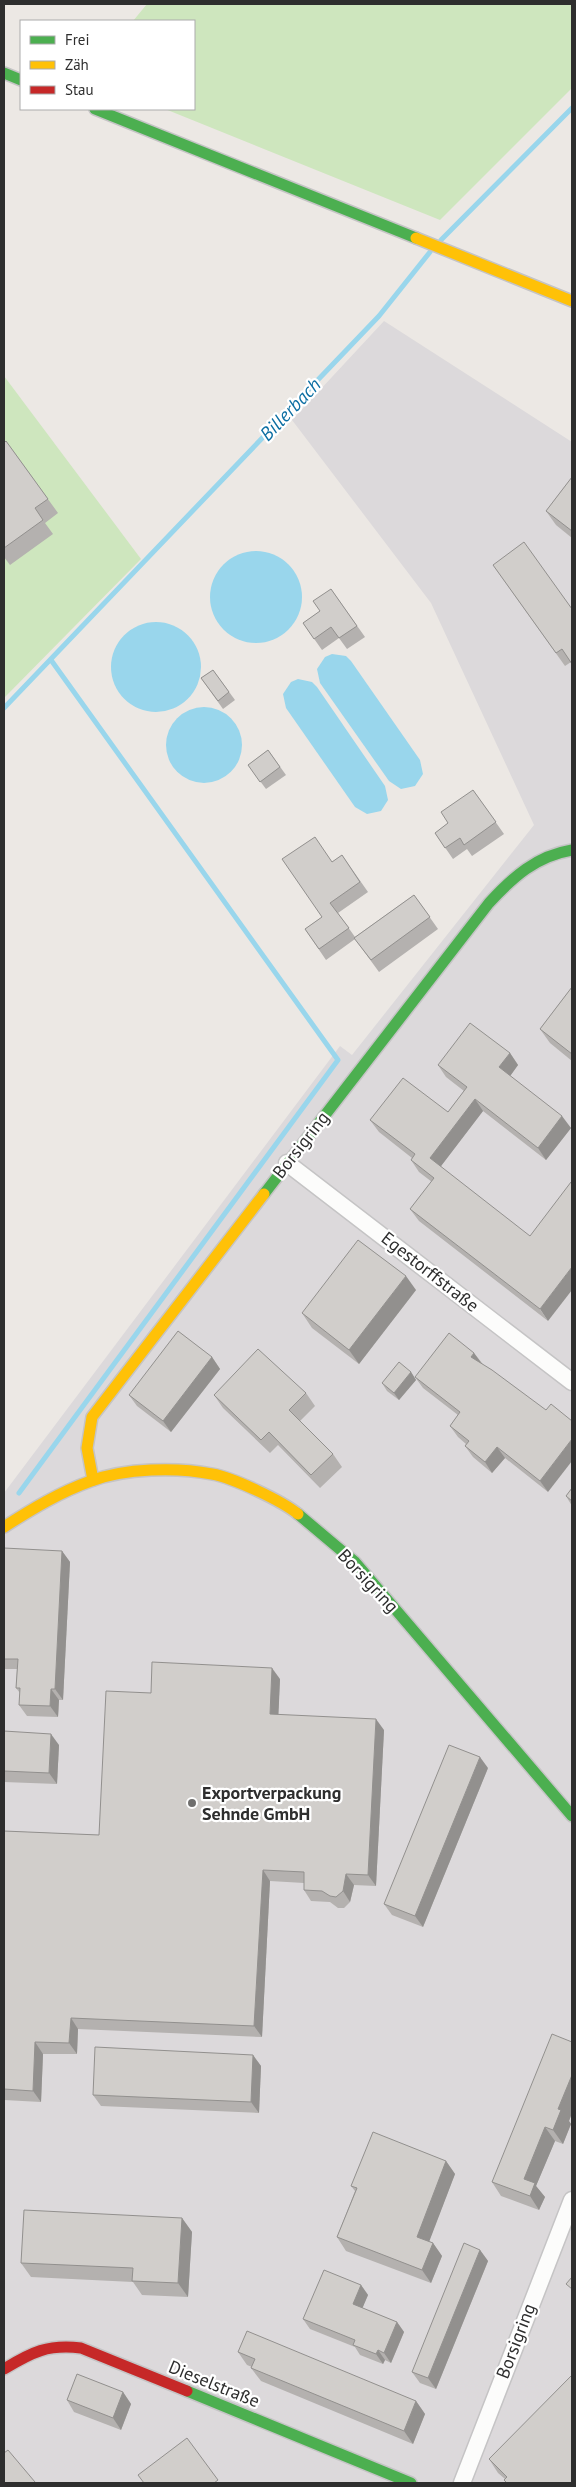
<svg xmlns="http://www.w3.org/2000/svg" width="576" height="2487" font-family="'PT Sans',sans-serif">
  <rect width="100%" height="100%" fill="#ece8e4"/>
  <!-- industrial -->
  <path fill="#dcd9db" d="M384,321L572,442V2483H4V1493L340,1046L352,1055L534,825L431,603L292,420Z"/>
  <!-- green -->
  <g fill="#cee6be">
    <path d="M147,4H572V88L440,220L165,109H194V21H133Z"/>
    <path d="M4,376L141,559L4,698Z"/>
  </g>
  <!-- water -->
  <g fill="#99d6ec">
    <circle cx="256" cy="597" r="46"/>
    <circle cx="156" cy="667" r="45"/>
    <path d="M332,654L346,656L351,661L420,760L423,774L415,786L401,789L389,781L320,683L317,669L325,657Z"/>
    <path d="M298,679L312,682L317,687L385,786L388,800L381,811L367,814L355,807L286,708L283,694L291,682Z"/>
    <circle cx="204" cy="745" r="38"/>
  </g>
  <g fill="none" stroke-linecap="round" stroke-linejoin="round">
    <!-- stream -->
    <g stroke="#99d6ec" stroke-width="5">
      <path d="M441,240L572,108"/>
      <path d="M4,708L379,316L430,252"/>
      <path d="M19,1493L338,1060L51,660"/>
    </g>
    <defs>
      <g id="street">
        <path d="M287,1163L572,1382"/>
        <path d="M462,2483L572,2200"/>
      </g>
      <g id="fast">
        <path d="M4,73L21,80"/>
        <path d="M95,109L416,238"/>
        <path d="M264,1194L489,903C513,877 536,856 572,850"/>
        <path d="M298,1514L355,1562L572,1816"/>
        <path d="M187,2391L411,2483"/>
      </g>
      <g id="slow">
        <path d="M416,238L572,301"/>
        <path d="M93,1480L87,1448L92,1417L264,1194"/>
        <path d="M4,1527C32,1509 60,1492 91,1481C125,1468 177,1467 212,1474C234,1478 282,1501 298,1514"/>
      </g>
      <path id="jam" d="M4,2369C32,2352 48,2344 81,2348L187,2391"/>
    </defs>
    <!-- street casing -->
    <use href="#street" stroke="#c5c4c5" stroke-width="19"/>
    <!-- fast casing -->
    <use href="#fast" stroke="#c5c4c5" stroke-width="14"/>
    <!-- slow casing -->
    <use href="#slow" stroke="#c5c4c5" stroke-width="14"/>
    <!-- jam casing -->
    <use href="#jam" stroke="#c5c4c5" stroke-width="14"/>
    <!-- street -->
    <use href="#street" stroke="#fcfcfb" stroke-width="16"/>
    <!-- fast -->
    <use href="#fast" stroke="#4caf50" stroke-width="11"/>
    <!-- slow -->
    <use href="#slow" stroke="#ffc107" stroke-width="11"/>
    <!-- jam -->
    <use href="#jam" stroke="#c62828" stroke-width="11"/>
  </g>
  <!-- wall -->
  <g fill="#b4b1af">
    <path d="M6,441L58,513L45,523L53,534L10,565L4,557V443Z"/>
    <path d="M572,477V538L556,525L546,511Z"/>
    <path d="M493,565L572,609L571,662L565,666Z"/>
    <path d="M331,589L365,637L347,649L339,638L322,650L303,623L320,611Z"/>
    <path d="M213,670L235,700L223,709L201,678Z"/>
    <path d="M268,750L286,775L266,789L248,765Z"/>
    <path d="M473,790L504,834L472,856L467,849L453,859L435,833L448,823Z"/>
    <path d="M342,855L368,892L338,913L355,937L414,895L438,929L379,972L355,939L326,960L305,929L322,917L332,862Z"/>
    <path d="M572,987V1061L550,1043L540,1029Z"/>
    <path d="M510,1053L518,1065L510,1076L571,1128L546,1160L483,1111L441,1166L548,1321L419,1221L410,1209L432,1182L419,1172L411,1160L412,1158L379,1132L370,1120L448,1112L464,1091L446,1077L438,1065Z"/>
    <path d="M416,1290L359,1364L312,1328L302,1313Z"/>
    <path d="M474,1353L482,1363L548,1492L505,1458L492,1473L473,1457L465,1446L466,1444L458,1437L450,1426L458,1415L423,1388L415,1377Z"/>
    <path d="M212,1357L220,1369L171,1432L137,1406L129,1395Z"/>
    <path d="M411,1372L416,1380L399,1400L387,1391L382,1383Z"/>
    <path d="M306,1393L315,1406L300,1421L333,1454L342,1467L320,1488L278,1445L270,1453L223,1408L214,1395Z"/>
    <path d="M572,1488V1506L566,1496Z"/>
    <path d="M62,1551L70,1562L63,1700H59L58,1717L27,1716L19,1705L20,1693L16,1688L17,1669H4V1557Z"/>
    <path d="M280,1679L278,1715L384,1730L376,1886L354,1885L350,1902L344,1908H338L330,1902L311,1901L304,1890V1883L270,1881L262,2037L78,2029L77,2054H43L41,2102L4,2100V1831L99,1835L151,1693Z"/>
    <path d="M4,1731L59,1745L57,1784L4,1782Z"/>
    <path d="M488,1768L423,1927L392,1915L384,1904Z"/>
    <path d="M572,2042V2113L569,2121L571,2124L563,2144L555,2141L536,2186L545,2197L539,2210L501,2196L492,2182Z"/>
    <path d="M253,2055L261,2066L259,2113L101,2106L93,2095Z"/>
    <path d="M446,2161L455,2174L429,2241L433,2243L442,2256L431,2283L346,2251L337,2237L355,2191L351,2186Z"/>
    <path d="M182,2218L192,2232L188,2297L142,2295L133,2282L31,2277L21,2263Z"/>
    <path d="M480,2250L488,2261L436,2389L420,2383L412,2372Z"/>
    <path d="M361,2285L368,2295L362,2308L397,2322L404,2332L391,2363L385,2360L383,2364L360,2355L355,2347L310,2329L303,2319Z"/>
    <path d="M238,2352L416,2401L425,2414L413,2444L261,2381L251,2368L252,2367L247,2365Z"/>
    <path d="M123,2392L131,2404L121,2430L74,2412L67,2400Z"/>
    <path d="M489,2459L572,2483H506L504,2480L505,2479L498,2473Z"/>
  </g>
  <!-- shaded-wall -->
  <g fill="#92908e">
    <path d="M510,1053L518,1065L508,1079L499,1067Z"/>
    <path d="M475,1099L483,1111L438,1170L430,1158Z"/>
    <path d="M562,1116L571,1128L546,1160L538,1148Z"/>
    <path d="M572,1267V1290L548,1321L540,1309Z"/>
    <path d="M406,1276L416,1290L359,1364L349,1350Z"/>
    <path d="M474,1353L482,1364L471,1357Z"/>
    <path d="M212,1357L220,1369L171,1432L163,1421Z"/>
    <path d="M411,1372L416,1380L399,1400L394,1393Z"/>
    <path d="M572,1439V1461L548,1492L540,1481Z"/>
    <path d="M497,1447L505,1458L492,1473L485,1462Z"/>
    <path d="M62,1551L70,1562L63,1700L55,1689Z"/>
    <path d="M272,1668L280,1679L278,1725L270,1714Z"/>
    <path d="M51,1689L59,1700L58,1717L50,1706Z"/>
    <path d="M376,1719L384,1730L376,1886L368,1875Z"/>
    <path d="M51,1734L59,1745L57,1784L49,1773Z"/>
    <path d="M480,1757L488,1768L423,1927L415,1916Z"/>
    <path d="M263,1870L270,1881L262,2037L254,2026Z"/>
    <path d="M346,1874L354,1885L350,1902L343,1891Z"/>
    <path d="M71,2018L78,2029L77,2054L69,2043Z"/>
    <path d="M35,2042L43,2054L41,2102L33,2091Z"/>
    <path d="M253,2055L261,2066L259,2113L251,2102Z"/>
    <path d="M572,2075V2113L569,2121L571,2124L563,2144L553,2130L558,2109Z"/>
    <path d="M545,2127L555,2141L536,2186L545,2197L539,2210L530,2196L524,2179Z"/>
    <path d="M446,2161L455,2174L426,2250L417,2237Z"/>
    <path d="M182,2218L192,2232L188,2297L178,2283Z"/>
    <path d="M433,2243L442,2256L431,2283L422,2270Z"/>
    <path d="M480,2250L488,2261L436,2389L428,2378Z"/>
    <path d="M361,2285L368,2295L360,2314L353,2304Z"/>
    <path d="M397,2322L404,2332L391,2363L384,2353Z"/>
    <path d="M378,2350L385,2360L383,2364L376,2354Z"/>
    <path d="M123,2392L131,2404L121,2430L113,2418Z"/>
    <path d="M416,2401L425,2414L413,2444L404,2431Z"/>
  </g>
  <!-- building -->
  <g fill="#d1cecb" stroke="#92908e">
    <path d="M6,441L48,499L35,508L43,520L4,548V443Z"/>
    <path d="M572,477V531L546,511Z"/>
    <path d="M524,542L572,609V664L562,649L556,653L493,565Z"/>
    <path d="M331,589L357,626L339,638L331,627L314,639L303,623L320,611L313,601Z"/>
    <path d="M213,670L229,692L218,701L201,678Z"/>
    <path d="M268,750L280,767L260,782L248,765Z"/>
    <path d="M473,790L496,822L464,845L460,838L445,848L435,833L448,823L441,812Z"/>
    <path d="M315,837L332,862L342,855L360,882L330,903L349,928L319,949L305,929L322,917L282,859Z"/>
    <path d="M414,895L430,917L371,960L354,938Z"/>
    <path d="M572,987V1054L540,1029Z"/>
    <path d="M470,1023L510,1053L499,1067L562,1116L538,1148L475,1099L430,1158L530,1236L571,1182L572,1183V1267L540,1309L410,1209L434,1178L411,1160L415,1154L370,1120L403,1078L448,1112L467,1087L438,1065Z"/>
    <path d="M358,1240L406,1276L349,1350L302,1313Z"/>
    <path d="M178,1331L212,1357L163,1421L129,1395Z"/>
    <path d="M449,1333L474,1353L471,1357L492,1370L546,1410L551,1404L572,1421V1439L540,1481L497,1447L485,1462L465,1446L469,1441L450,1426L460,1412L415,1377Z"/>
    <path d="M258,1349L306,1393L289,1410L333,1454L311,1475L269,1432L261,1440L214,1395Z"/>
    <path d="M399,1362L411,1372L394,1393L382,1383Z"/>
    <path d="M572,1488V1501L566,1496Z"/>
    <path d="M4,1548L62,1551L55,1689H51L50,1706L19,1705L20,1688H16L18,1659H4Z"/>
    <path d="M152,1662L272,1668L270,1714L376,1719L368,1875L346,1874L343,1891L336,1897L330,1896L322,1891L304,1890V1872L263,1870L254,2026L71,2018L69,2043L35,2042L33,2091L4,2089V1831L99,1835L106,1691L151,1693Z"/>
    <path d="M4,1731L51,1734L49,1773L4,1771Z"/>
    <path d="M449,1745L480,1757L415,1916L384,1904Z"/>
    <path d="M552,2034L572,2042V2075L558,2109L561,2110L553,2130L545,2127L524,2179L535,2183L530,2196L492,2182Z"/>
    <path d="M95,2047L253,2055L251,2102L93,2095Z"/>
    <path d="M373,2132L446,2161L417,2237L433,2243L422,2270L337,2237L357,2188L351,2186Z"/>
    <path d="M24,2210L182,2218L178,2283L132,2281L133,2268L21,2263Z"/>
    <path d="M464,2243L480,2250L428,2378L412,2372Z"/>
    <path d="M324,2270L361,2285L353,2304L397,2322L384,2353L378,2350L376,2354L353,2345L355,2340L303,2319Z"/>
    <path d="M572,2277V2289L566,2284Z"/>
    <path d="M247,2331L416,2401L404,2431L251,2368L255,2359L238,2352Z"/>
    <path d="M77,2374L123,2392L113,2418L67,2400Z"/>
    <path d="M572,2375V2483H507L504,2480L507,2477L489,2459Z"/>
    <path d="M187,2438L218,2480L214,2483H144L138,2475Z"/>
    <path d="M8,2450L35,2482L34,2483H4V2453Z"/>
  </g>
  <!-- markers -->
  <circle fill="#706f6e" stroke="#fff" stroke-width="2" cx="192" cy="1803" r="5"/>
  <g text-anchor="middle" stroke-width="4.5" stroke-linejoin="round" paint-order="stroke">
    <!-- street labels -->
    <g font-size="18" fill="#2e2e2e" stroke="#fff">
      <text transform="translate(301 1145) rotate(-52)" y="6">Borsigring</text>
      <text transform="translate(430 1272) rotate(38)" y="6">Egestorffstraße</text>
      <text transform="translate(368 1581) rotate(47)" y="6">Borsigring</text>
      <text transform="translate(516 2341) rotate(-69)" y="6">Borsigring</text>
      <text transform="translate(214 2384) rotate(22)" y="6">Dieselstraße</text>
    </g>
    <!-- poi labels -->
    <g font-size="18" font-weight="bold" fill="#2e2e2e" stroke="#fff" text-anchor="start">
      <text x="202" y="1799">Exportverpackung<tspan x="202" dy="21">Sehnde GmbH</tspan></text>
    </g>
    <!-- water labels -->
    <g font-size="19" font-style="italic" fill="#0d6fa3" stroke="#fff">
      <text transform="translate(290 409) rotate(-46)" y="7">Billerbach</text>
    </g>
  </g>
  <!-- border -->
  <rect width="576" height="2487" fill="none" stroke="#2e2e2e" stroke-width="10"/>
  <!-- legend -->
  <rect x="20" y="20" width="175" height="90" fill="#ffffff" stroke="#ababab"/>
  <rect x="30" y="36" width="25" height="8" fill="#4caf50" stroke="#ababab"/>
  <text x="65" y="45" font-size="15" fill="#2e2e2e">Frei</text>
  <rect x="30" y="61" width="25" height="8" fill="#ffc107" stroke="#ababab"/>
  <text x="65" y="70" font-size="15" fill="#2e2e2e">Zäh</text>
  <rect x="30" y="86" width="25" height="8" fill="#c62828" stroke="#ababab"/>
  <text x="65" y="95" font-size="15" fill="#2e2e2e">Stau</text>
</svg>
